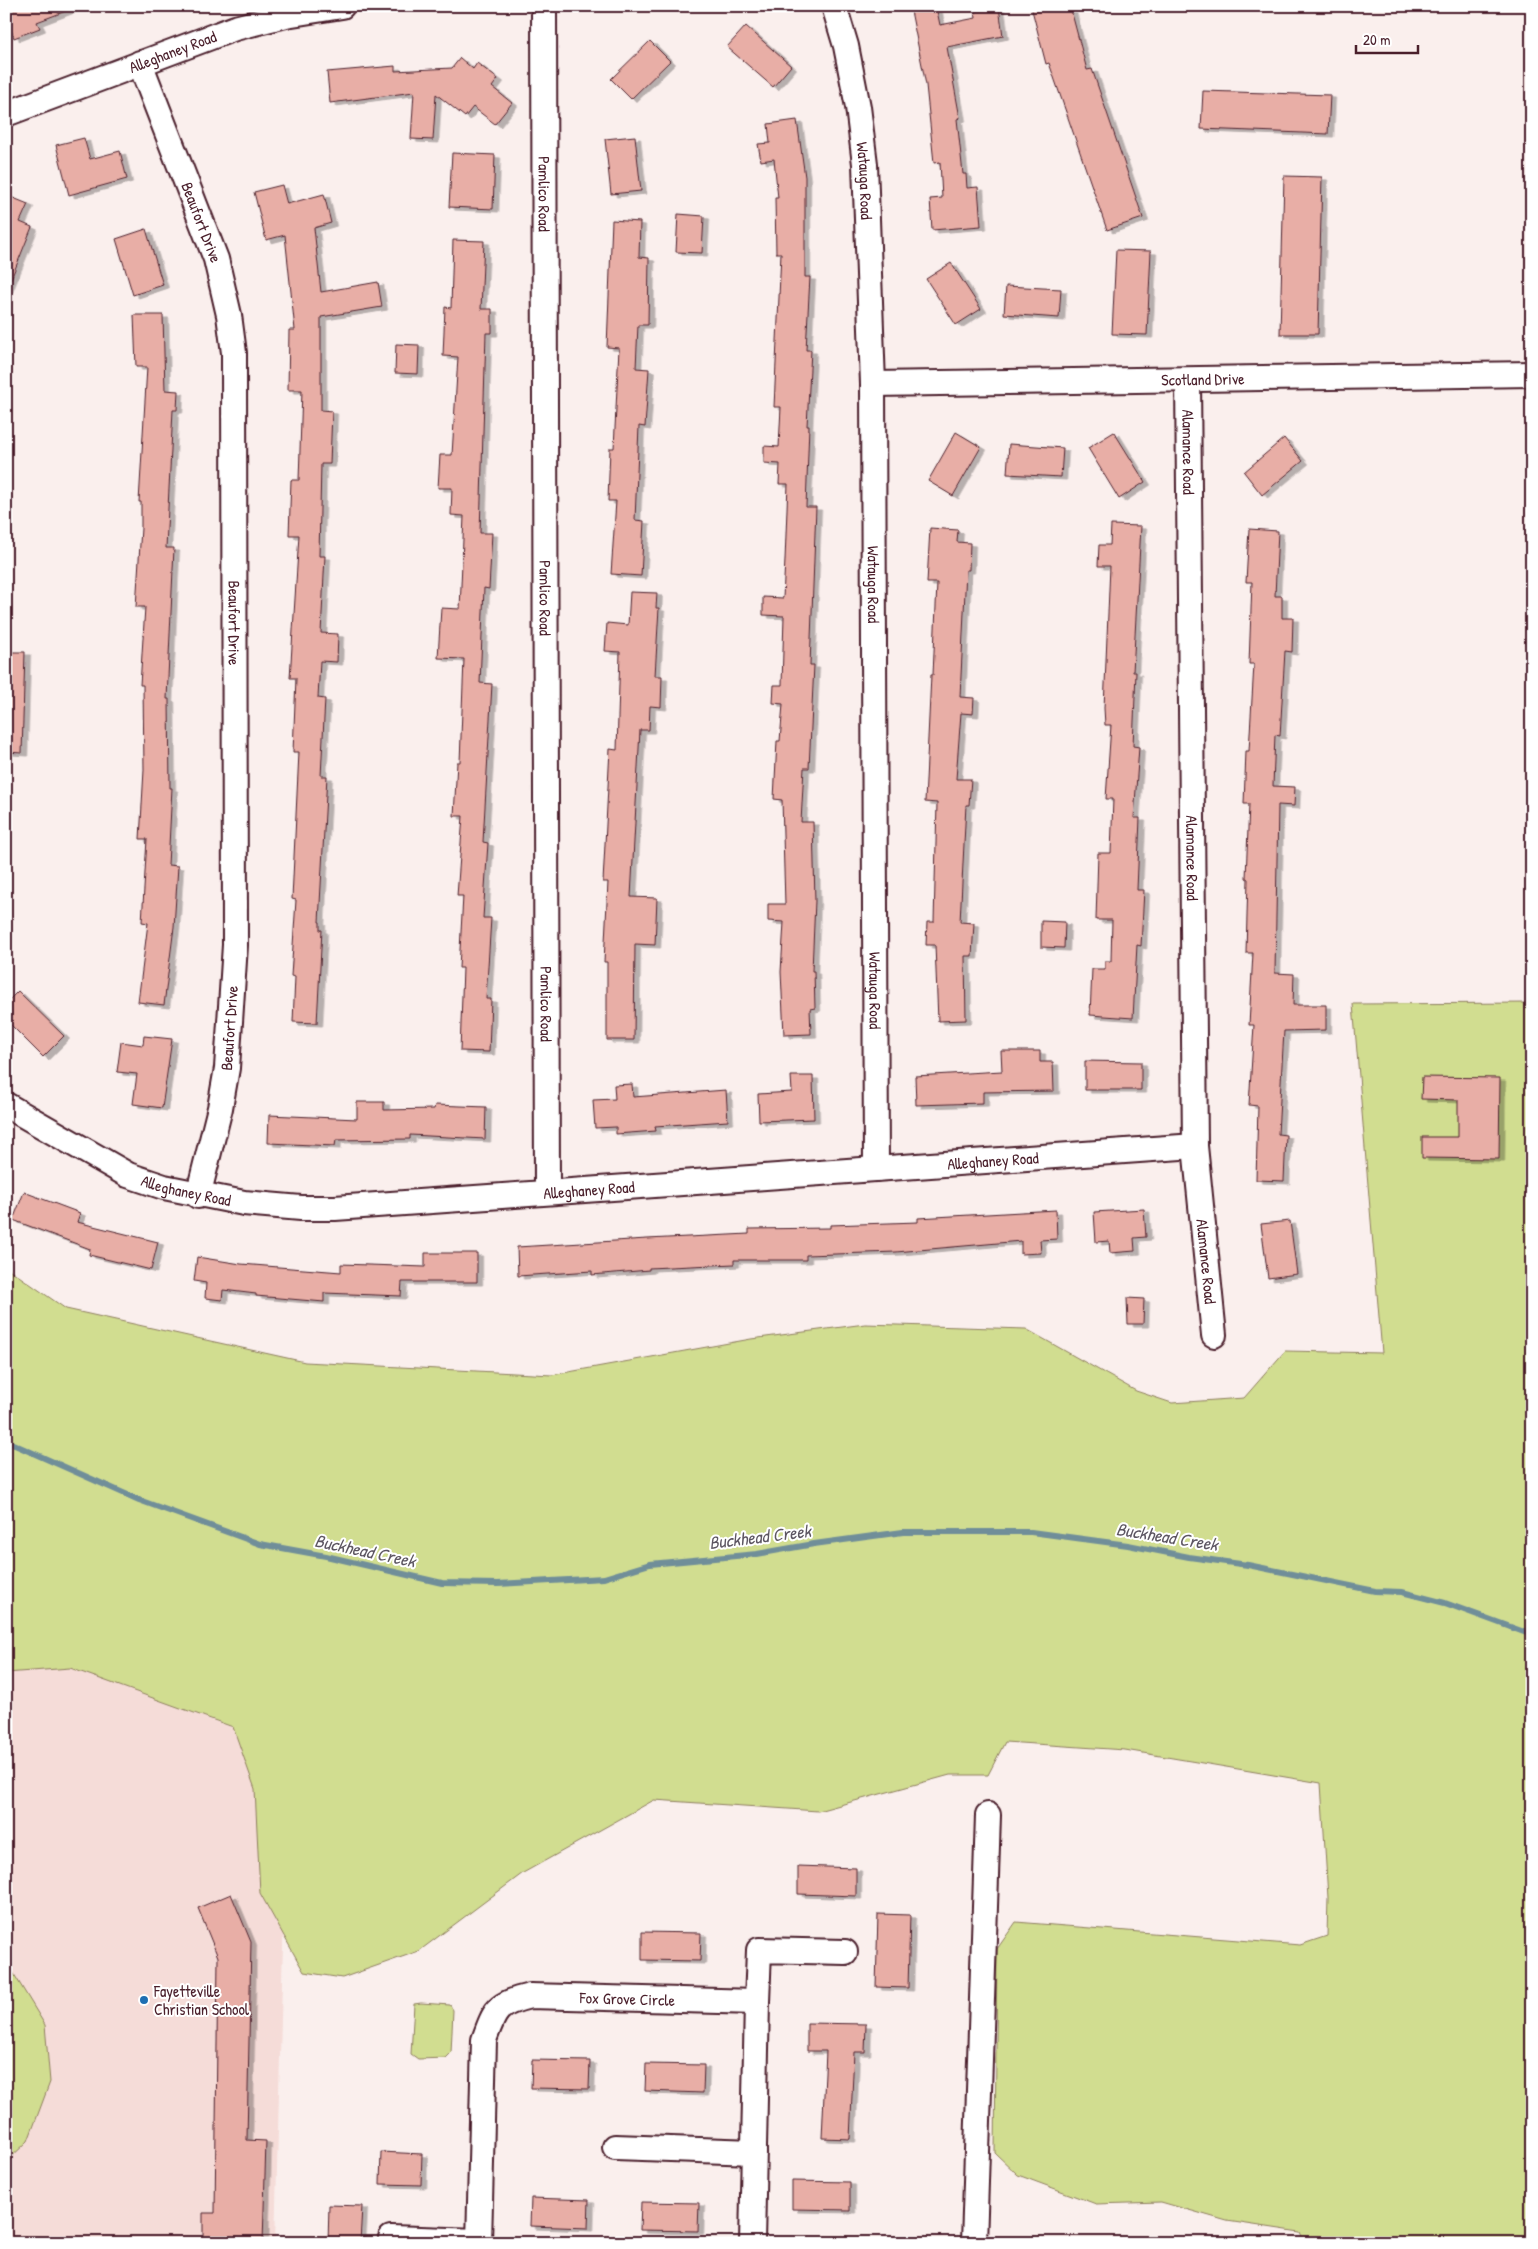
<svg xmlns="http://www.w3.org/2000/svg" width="1538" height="2249" font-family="'Patrick Hand',sans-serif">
  <defs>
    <filter id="shadow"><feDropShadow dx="5.5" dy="3" stdDeviation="0" flood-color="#0004"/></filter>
  </defs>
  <rect width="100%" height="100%" fill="#faefed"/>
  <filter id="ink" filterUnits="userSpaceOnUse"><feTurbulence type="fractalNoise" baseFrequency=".02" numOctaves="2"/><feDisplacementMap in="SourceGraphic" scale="10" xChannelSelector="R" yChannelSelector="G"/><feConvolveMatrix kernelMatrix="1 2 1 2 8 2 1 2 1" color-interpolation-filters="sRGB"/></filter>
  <g filter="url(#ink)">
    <!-- built -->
    <path fill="#f5dcd8" d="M6,1644L305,1754L288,1758L275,2243H6Z"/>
    <!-- green -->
    <g fill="#d1dd90" stroke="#8e7e5e">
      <path d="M1532,1003V2243H1305L1300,2232L1227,2221L1161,2202L1096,2204L1018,2175L995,2153L997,1949L1016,1922L1300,1945L1327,1936L1328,1898L1321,1783L1125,1750L1005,1742L988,1775H950L818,1811L654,1800L523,1873L419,1951L342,1978L304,1972L260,1893L255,1789L233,1727L70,1668L6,1673V1267L66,1309L305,1362L552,1375L751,1339L865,1324L1026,1329L1136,1391L1172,1403L1244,1398L1285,1351L1382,1353L1353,1004Z"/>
      <path d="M6,1961L45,2025L50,2082L28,2141L6,2162Z"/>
      <path d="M421,2003L450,2005L453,2010L451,2053L446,2058L418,2059L411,2054L414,2004Z"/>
    </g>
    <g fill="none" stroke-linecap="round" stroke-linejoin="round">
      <!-- stream -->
      <path stroke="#6f8e99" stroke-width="6" d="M6,1441L139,1500L260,1544L326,1556L442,1583L498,1584L604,1578L650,1564L757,1554L814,1544L903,1532H1031L1128,1545L1189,1557L1248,1565L1375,1591L1402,1592L1445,1603L1532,1635"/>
    </g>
    <!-- building -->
    <g fill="#e8aea6" stroke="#4a1f2b" filter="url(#shadow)">
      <path d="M6,6H73L74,8L37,22L40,28L14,38L6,16Z"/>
      <path d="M910,6H936L940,25L976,18L975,12L999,7L1003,36L947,47L960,118L957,119L963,174H966L967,188L978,187L981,226L932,230L930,199L942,198L940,162L934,163L926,85Z"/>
      <path d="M1031,6H1070L1087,70L1092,69L1143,218L1107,230L1049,63L1046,64Z"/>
      <path d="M746,26L791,66L773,87L727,47Z"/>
      <path d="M650,41L670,61L631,99L611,79Z"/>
      <path d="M460,58L473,69L477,63L498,79L492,87L512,103L495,124L473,107L465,117L436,94L433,140L411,139L414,92L330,103L327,72L395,66V71L452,68Z"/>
      <path d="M1203,91L1330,95L1328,134L1201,129Z"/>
      <path d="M797,120L805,177V277H810L806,350H811L807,426H809L806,507H816L810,665H814L809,768H804L801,822H813L815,901L812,971H814L815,1008L810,1009L811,1034L784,1035L781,972L784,922L768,921V904H785L782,800L774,799L777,741H780L783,704L773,703L774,685H782L784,616L763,615V597L783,598L785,560L788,484H779L780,464L764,463V446L779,447L781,407H774L781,253H776L775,198H778L774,159L761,161L758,144L770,143L768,124Z"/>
      <path d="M635,136L641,191L611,194L605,139Z"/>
      <path d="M84,138L90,159L120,151L127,179L69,195L56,145Z"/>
      <path d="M452,153L495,155L493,209L449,207Z"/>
      <path d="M1284,176L1322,177L1318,334H1280Z"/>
      <path d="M282,185L287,204L324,194L331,223L314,228L321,292L378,282L382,307L321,317V410L332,411L330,464H321L319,556H325L321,633L338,634L337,662L320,661L318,698L325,699L321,776H327L319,922H320V930H322L317,1023L293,1022L295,977L291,976L296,900L292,899L299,752H293L296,678H290L299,535H289L291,480H299L302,390H288L289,330H295L285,235L266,240L254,192Z"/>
      <path d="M6,195L28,204L20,222L32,227L7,289Z"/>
      <path d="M678,214L704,216L702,253L676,252Z"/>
      <path d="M612,220L640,222L639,257L649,258L648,325H638L636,368L649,369L645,427L639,426L635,520L644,521L641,576L611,574L616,501H608L610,448H614L619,348L607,347Z"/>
      <path d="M146,229L163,285L133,295L116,239Z"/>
      <path d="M453,240L484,241L481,309H492V333H486L480,533H492L489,589L484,588L480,683L492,684L483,842L488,843L483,918H491L486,999H491L489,1052L460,1051L463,968H459L463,896H457L463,816H454L457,762H460L464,659L438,658L441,608L460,609L464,516L451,515L452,488H438L440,455H452L458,357L443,356L445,307L451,308Z"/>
      <path d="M1116,250L1151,251L1147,335L1112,334Z"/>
      <path d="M951,263L981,309L956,325L926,279Z"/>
      <path d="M1006,286L1061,289L1059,318L1004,314Z"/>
      <path d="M134,315H163L165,390L178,391L177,410H173L166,548H174L167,699H169L170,788H172L168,865L178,866L174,927L164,1005L138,1002L148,923L142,922L147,839H140L144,770L143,685H140L145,607H136L141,528V502H139L147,367H136Z"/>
      <path d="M396,344L419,345L418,374L395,373Z"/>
      <path d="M956,432L981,447L953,496L928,481Z"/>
      <path d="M1114,432L1145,482L1119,499L1088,448Z"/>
      <path d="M1284,438L1303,461L1262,495L1244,472Z"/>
      <path d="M1009,444L1063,448L1061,477L1007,474Z"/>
      <path d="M1111,525L1141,526L1133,672H1136L1133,746L1139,747L1134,818H1140L1137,890H1144L1141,946L1137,945L1133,1018L1090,1015L1092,969H1105V961H1111L1112,920H1096L1098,853H1111L1113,799H1106L1111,725H1105L1104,708L1110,566H1098L1099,545H1110Z"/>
      <path d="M930,528L958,530L957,542L970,543L969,570H966L960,697L974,698L973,714L961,713L956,779H971L969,805H966L960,922L974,923L972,956H965L966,1020L938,1021L935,945H926L927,922H934L937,803L925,802L931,675H933L937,583H927Z"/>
      <path d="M1249,529L1278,531L1275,596H1282V618H1293L1292,652L1285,651L1280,736L1275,735L1273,786L1295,787L1294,806L1278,805L1275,973L1294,974L1293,1005H1326V1030L1284,1031L1278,1134L1286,1135L1284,1181L1256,1180L1258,1106L1249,1105L1254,1025H1249L1253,953H1246L1248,879L1246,878L1249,804H1244L1246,751H1249L1254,664H1249L1252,582H1246Z"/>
      <path d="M630,592L657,593L656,608H659L655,676H662L661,707L650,706L649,730H640L631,897L657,898L655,945L635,944L634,1040H607V962H604L608,882H603L610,749L617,750L620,652L605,651L607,623L628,625Z"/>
      <path d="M6,652H25L22,753L6,752Z"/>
      <path d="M1041,921L1065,922L1064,948L1041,947Z"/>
      <path d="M18,991L64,1036L43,1057L6,1020V1003Z"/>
      <path d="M144,1036L172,1039L162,1108L133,1104L137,1074L117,1072L121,1042L143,1045Z"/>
      <path d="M1001,1051H1040V1062H1053L1054,1091L983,1092V1103L916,1105L915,1076L1002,1071Z"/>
      <path d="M1085,1061L1141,1062V1090H1085Z"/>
      <path d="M791,1076H813L814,1119L759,1121L758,1094L792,1092Z"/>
      <path d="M1422,1077L1500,1078L1499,1159L1422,1158V1137H1458V1100L1421,1099Z"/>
      <path d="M632,1084L633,1097L726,1090L728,1121L655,1126L656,1131L616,1134V1127L595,1128L593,1100L615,1099L614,1085Z"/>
      <path d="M357,1102H384V1110L434,1109L435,1105L486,1107L485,1139L410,1135V1139L336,1140L335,1146L268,1143L269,1115L357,1119Z"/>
      <path d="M24,1192L80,1213L77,1222L158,1242L151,1270L89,1255L90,1249L13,1220Z"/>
      <path d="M1144,1209L1146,1237L1134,1238L1135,1251L1110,1253L1109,1241L1096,1242L1094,1212Z"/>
      <path d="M1056,1210L1057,1239L1040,1240L1041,1253L1021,1254V1241L896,1252L806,1255V1260H734V1264L649,1268V1270L592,1275V1271L518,1276L517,1247L647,1239L749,1234V1229L830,1228V1225L918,1222V1218Z"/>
      <path d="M1290,1221L1297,1274L1268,1278L1261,1224Z"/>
      <path d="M425,1253H477V1282H402L401,1296L324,1293V1302L256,1296V1294L223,1290L222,1300L205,1298L206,1283L194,1281L197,1257L241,1264L341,1272V1264L425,1267Z"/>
      <path d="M1127,1298L1144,1299L1143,1324H1128Z"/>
      <path d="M798,1866L856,1868V1896L798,1894Z"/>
      <path d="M231,1894L251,1942L247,2140L266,2141L263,2243H203V2213H215L218,1957L198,1908Z"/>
      <path d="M878,1914L910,1915L908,1988L876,1987Z"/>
      <path d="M642,1932L701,1933L700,1961L642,1960Z"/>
      <path d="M807,2023L866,2024L865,2052H854L850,2139L822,2138L826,2051H807Z"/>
      <path d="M532,2060L590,2061L589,2089L531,2088Z"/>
      <path d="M646,2064L704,2065L703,2093L645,2091Z"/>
      <path d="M381,2152L422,2154L421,2185L380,2184Z"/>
      <path d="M792,2181L850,2182V2210L792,2209Z"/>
      <path d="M531,2198L589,2200L588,2228L530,2226Z"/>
      <path d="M641,2202L699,2203L698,2231L640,2230Z"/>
      <path d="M329,2205L362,2206L360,2243H328Z"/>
    </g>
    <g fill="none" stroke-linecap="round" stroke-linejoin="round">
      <defs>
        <g id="minor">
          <path id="s1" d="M544,6L547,1191"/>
          <path id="s2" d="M834,6L846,46L858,107L865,164L873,384L876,1169"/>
          <path id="s3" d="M140,63L216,259L229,315L234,353L235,945L227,1068L220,1108L198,1196"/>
          <path id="s4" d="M6,114L235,28L286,15L342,6"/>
          <path id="s5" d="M1188,380L1195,1146L1214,1335"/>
          <path id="s6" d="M873,384L1532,374"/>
          <path id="s7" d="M6,1105L128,1175L164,1187L244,1203L301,1208H335L1195,1146"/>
          <path d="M757,2002L759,1950L845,1952"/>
          <path d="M615,2147L754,2152"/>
          <path d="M391,2238L479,2241"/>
          <path id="s8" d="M479,2243L484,2040C495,2009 497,2004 530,1996L757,2002L752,2243"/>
          <path d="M974,2243L988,1815"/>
        </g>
      </defs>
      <!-- minor casing -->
      <use href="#minor" stroke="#4a1f2b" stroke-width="28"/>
      <!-- minor -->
      <use href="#minor" stroke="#fff" stroke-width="24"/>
    </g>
  </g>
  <!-- markers -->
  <circle fill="#1f6fb2" stroke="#fff" stroke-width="2" cx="144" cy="2000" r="5"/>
  <g text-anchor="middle" stroke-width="4" stroke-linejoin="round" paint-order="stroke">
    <!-- street labels -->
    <g font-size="16" fill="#4a1f2b" stroke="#fff">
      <text dy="6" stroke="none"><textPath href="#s4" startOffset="178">Alleghaney Road</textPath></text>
      <text dy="6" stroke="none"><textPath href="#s2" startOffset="178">Watauga Road</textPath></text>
      <text dy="6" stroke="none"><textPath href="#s1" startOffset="188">Pamlico Road</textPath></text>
      <text dy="6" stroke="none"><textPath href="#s3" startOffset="171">Beaufort Drive</textPath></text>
      <text dy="6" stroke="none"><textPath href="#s6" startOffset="330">Scotland Drive</textPath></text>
      <text dy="6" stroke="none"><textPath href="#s5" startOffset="72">Alamance Road</textPath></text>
      <text dy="6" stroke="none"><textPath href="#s2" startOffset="582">Watauga Road</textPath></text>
      <text dy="6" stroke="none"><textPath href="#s1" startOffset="592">Pamlico Road</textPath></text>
      <text dy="6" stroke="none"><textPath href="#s3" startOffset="576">Beaufort Drive</textPath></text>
      <text dy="6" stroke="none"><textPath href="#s5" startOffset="478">Alamance Road</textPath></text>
      <text dy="6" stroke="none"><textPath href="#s2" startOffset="988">Watauga Road</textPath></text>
      <text dy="6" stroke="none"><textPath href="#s1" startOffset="998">Pamlico Road</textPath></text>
      <text transform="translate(229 1028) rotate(-86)" y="6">Beaufort Drive</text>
      <text dy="6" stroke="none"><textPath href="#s7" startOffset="1011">Alleghaney Road</textPath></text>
      <text dy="6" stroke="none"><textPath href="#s7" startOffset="606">Alleghaney Road</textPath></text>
      <text dy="6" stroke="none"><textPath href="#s7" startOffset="201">Alleghaney Road</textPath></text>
      <text dy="6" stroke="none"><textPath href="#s5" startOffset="882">Alamance Road</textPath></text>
      <text dy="6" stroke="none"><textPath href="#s8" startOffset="369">Fox Grove Circle</textPath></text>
    </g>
    <!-- poi labels -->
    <g font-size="16" fill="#4a1f2b" stroke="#fff" text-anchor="start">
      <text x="154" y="1997">Fayetteville<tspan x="154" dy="18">Christian School</tspan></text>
    </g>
    <!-- water labels -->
    <g font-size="18" font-style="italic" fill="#5d5662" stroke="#fff">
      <text transform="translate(760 1537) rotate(-7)" y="6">Buckhead Creek</text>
      <text transform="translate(1167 1537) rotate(9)" y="6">Buckhead Creek</text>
      <text transform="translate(365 1551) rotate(12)" y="6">Buckhead Creek</text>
    </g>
  </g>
  <!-- margin -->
  <rect width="1538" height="2249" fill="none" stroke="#fff" stroke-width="25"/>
  <rect x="12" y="12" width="1513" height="2224" fill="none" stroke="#4a1f2b" stroke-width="2" filter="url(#ink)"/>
  <!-- scale -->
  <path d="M1356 45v8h62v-8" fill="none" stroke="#4a1f2b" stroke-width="2.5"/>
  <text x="1363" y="45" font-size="15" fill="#4a1f2b" stroke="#ffffff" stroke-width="4" paint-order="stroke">20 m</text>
</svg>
